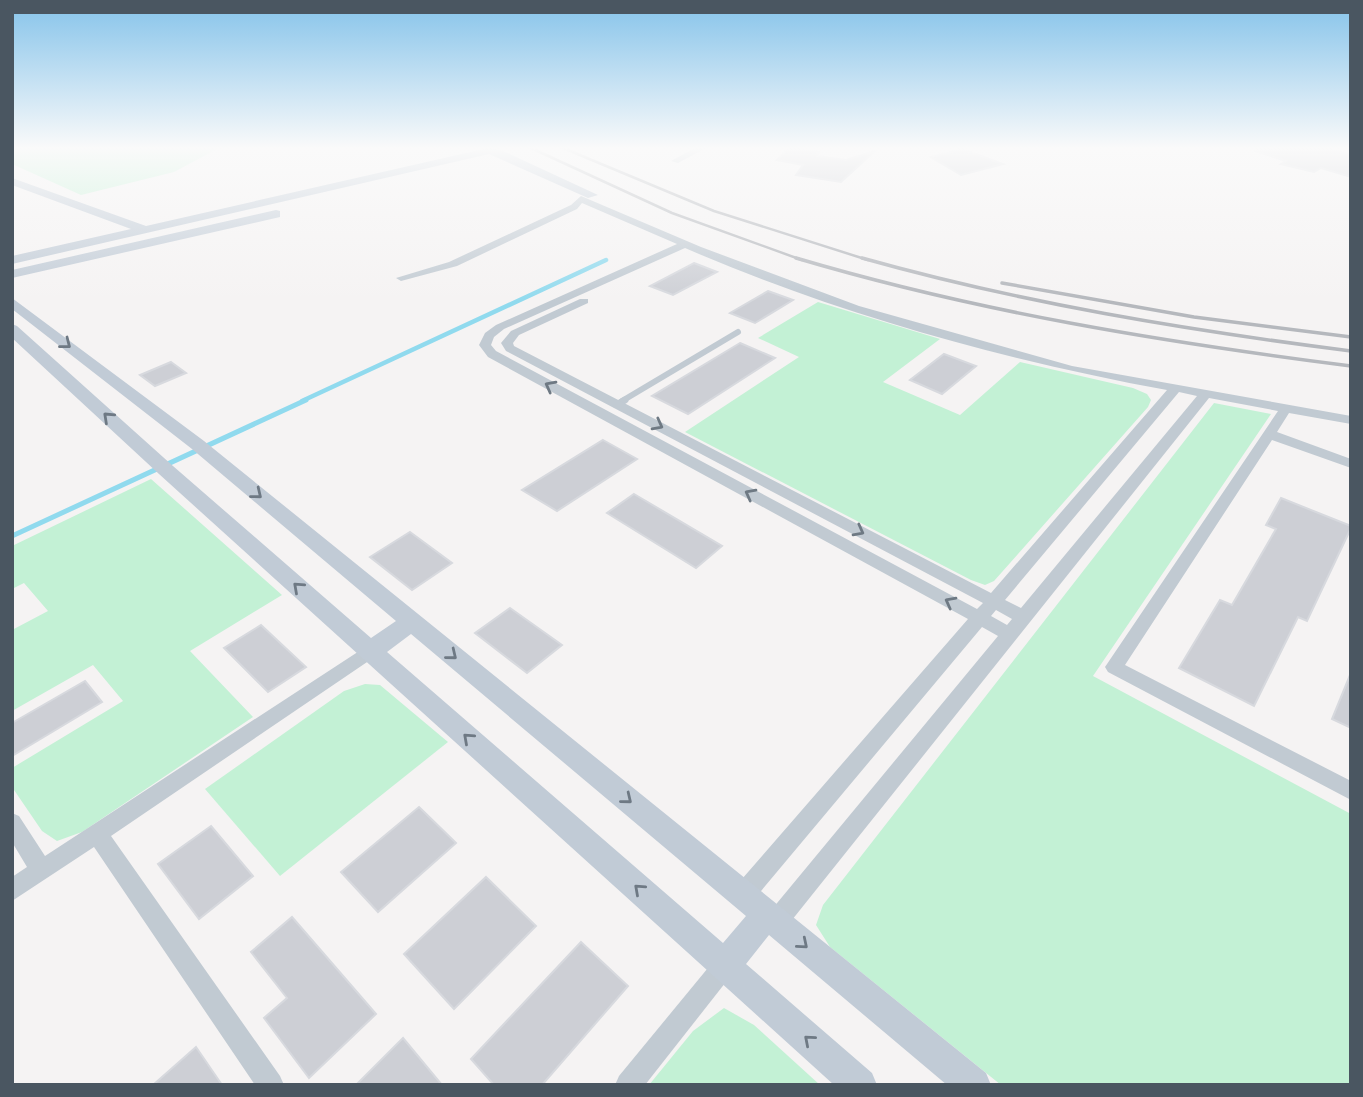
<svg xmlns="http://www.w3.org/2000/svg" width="1363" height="1097" font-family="Jost,sans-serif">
  <rect width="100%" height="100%" fill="#f5f3f3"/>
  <!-- green -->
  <g fill="#c3f1d5">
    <path d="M12,148H219L174,172L81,195L12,164Z"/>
    <path d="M818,302L940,339L883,382L960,415L1020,362L1133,388L1147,394L1151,400L1148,407L994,581L985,585L971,580L685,432L799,357L758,338Z"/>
    <path d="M1214,403L1271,414L1093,676L1351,814V1085H1001L830,947L816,925L823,905Z"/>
    <path d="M151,479L282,595L190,651L253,717L82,832L57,841L42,831L12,787V768L123,701L93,665L12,711V630L48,611L24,583L12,589V546Z"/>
    <path d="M365,684L380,685L448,742L280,876L205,789L344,691Z"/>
    <path d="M724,1008L754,1025L820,1085H649L693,1031Z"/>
  </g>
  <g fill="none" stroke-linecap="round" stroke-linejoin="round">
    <!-- stream-far1 -->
    <path stroke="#90daee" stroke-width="4.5" d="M302,401L606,260"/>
    <!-- stream -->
    <path stroke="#90daee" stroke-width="5" d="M12,536L306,400"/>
  </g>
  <!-- building -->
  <g fill="#cdcfd5" stroke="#d7d9de" stroke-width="2">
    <path d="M789,148L819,152L817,156L846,160L875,151L841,182L796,175L803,165L777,160Z"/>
    <path d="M1256,148H1323L1351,154V177L1321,168L1314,172L1281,164L1286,161L1255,151Z"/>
    <path d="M962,149L1003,164L961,175L931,157Z"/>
    <path d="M694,263L717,272L673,295L650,286Z"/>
    <path d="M768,291L793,300L755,323L730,313Z"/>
    <path d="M740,343L775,358L688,414L652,396Z"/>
    <path d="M944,354L976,366L942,394L910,380Z"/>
    <path d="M171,362L186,373L155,386L140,375Z"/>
    <path d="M603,440L637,459L557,511L522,490Z"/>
    <path d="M634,494L722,546L696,568L607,513Z"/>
    <path d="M1281,498L1351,526V528L1307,621L1298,617L1254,706L1179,668L1220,600L1232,605L1276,529L1266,525Z"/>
    <path d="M410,532L452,563L412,590L370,557Z"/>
    <path d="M510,608L562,645L527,673L475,633Z"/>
    <path d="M261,625L306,667L268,692L224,648Z"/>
    <path d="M1350,675H1351V728L1332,719Z"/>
    <path d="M85,681L102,702L12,756V723Z"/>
    <path d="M419,807L456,843L378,912L341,872Z"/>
    <path d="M211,826L253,876L199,919L158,864Z"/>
    <path d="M486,877L536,926L454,1009L404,954Z"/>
    <path d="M292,917L376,1014L309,1078L264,1018L287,998L251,952Z"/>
    <path d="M581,942L628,986L542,1085H494L471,1059Z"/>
    <path d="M403,1038L442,1085H356Z"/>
    <path d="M196,1047L222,1085H153Z"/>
  </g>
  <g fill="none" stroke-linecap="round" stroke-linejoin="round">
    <!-- lane-far1 -->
    <path stroke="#c1cad2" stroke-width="6" d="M622,401L738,332"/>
    <!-- lane -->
    <path stroke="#c1cad2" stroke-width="7" d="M618,404L625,400"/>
    <!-- street -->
    <g fill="#c1cad2" fill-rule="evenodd">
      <path d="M695,148H706L678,163L671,161Z"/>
      <path d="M581,196L701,247L859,306L1072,366L1351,416V424L1289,413L1277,432L1351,459V468L1272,440L1125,665L1351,781V800L1108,672L1105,667L1278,411L1209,398L784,930L776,933L768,930L765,922L768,914L998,636L982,627L751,903L743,906L735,903L732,895L735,887L968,619L488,357L479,345L485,333L496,325L677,244L582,203L577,209L457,266L401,281L396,278L449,262L571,205ZM685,248C837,314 1004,360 1167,390L991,593L514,346L513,343L519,335L588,303V299H580L511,331L501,343L506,351L983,603L977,609L496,351L491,345L494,337L504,329ZM1179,392L1197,396L1021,608L1005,600ZM996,610L1012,619L1007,625L991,616Z"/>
      <path d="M370,644L376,646L379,651L376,656L111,836L280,1076L284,1085H255L94,847L12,901V877L27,867L12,842V813L19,816L45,856Z"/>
      <path d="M725,953L733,957L737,965L733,973L645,1085H615L619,1076L717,957Z"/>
    </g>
    <!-- secondary -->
    <g fill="#c1cbd6" fill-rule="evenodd">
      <path d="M488,148L501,150L598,195L588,198L489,154L12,264V256L131,229L12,185V178L146,226Z"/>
      <path d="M276,210L280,211V217L12,278V270Z"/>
      <path d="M12,298L204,441L986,1073L991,1085H947L769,935L746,964L872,1073L877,1085H834L159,474L12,338V324L17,326L173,466L371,638L396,621L192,449L12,309ZM411,634L746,916L723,943L387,652Z"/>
    </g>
    <!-- rail-far1 -->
    <g stroke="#b5b8bd" stroke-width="2.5">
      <path d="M531,148L672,213L802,260"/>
      <path d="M563,148L714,211L868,260"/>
    </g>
    <!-- rail -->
    <g stroke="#b5b8bd" stroke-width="3.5">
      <path d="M796,258C978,312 1163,342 1351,366"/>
      <path d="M862,258C1022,303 1186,330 1351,351"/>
      <path d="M1002,283L1194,317L1351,337"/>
    </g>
  </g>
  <!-- one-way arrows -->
  <defs><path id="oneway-chevron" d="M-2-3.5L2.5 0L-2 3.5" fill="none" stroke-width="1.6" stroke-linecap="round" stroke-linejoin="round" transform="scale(1.75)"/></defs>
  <g stroke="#6e7984">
    <use href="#oneway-chevron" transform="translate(66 344) rotate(38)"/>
    <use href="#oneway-chevron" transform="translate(108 417) rotate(-137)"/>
    <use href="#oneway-chevron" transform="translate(257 494) rotate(39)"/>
    <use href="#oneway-chevron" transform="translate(298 587) rotate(-138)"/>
    <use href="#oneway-chevron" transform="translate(452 655) rotate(39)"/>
    <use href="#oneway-chevron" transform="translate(468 738) rotate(-138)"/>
    <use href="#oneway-chevron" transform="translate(627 799) rotate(39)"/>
    <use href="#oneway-chevron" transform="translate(639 889) rotate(-138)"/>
    <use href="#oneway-chevron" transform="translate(803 944) rotate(40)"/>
    <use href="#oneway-chevron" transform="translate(809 1040) rotate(-139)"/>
  </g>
  <g stroke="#6e7983">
    <use href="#oneway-chevron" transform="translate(550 386) rotate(-152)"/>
    <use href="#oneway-chevron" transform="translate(658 425) rotate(28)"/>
    <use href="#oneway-chevron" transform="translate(750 494) rotate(-152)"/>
    <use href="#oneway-chevron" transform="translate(859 531) rotate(28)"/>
    <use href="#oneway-chevron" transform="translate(950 602) rotate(-152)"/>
  </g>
  <!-- sky -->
  <linearGradient id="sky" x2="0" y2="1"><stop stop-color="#85c3ea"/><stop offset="0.49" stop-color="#fafafa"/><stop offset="1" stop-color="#fafafa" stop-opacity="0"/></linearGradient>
  <rect width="1363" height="302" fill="url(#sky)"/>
  <!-- border -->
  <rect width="1363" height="1097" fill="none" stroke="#4a5661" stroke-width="28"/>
</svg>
